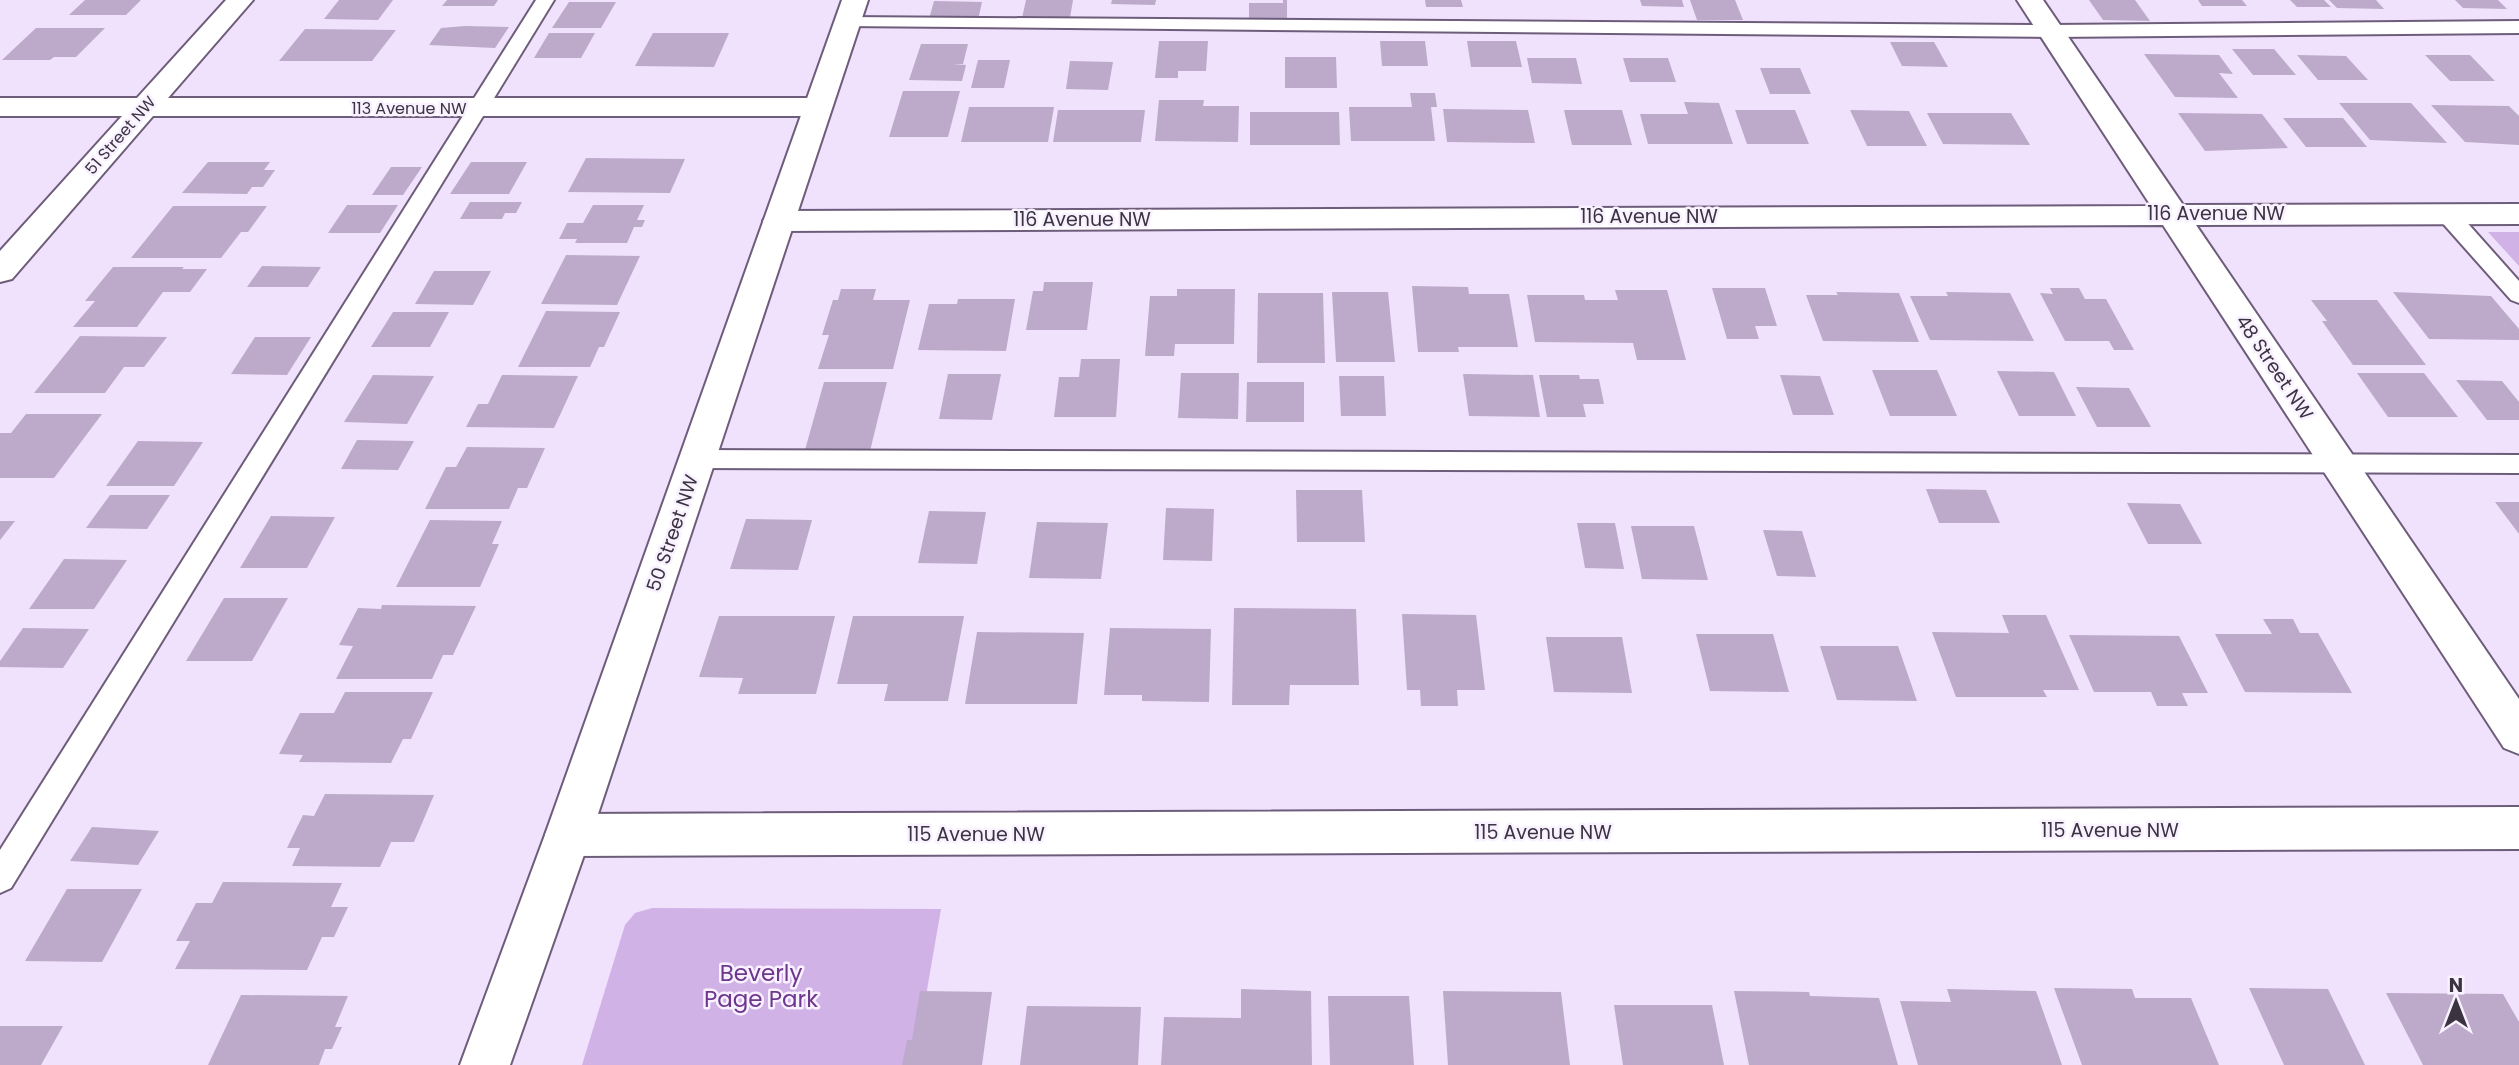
<svg xmlns="http://www.w3.org/2000/svg" width="2519" height="1065" font-family="Poppins,sans-serif">
  <rect width="100%" height="100%" fill="#f0e1fc"/>
  <!-- green -->
  <g fill="#d0b2e7">
    <path d="M2488,232H2519V266Z"/>
    <path d="M652,908L941,909L914,1065H582L625,925L635,913Z"/>
  </g>
  <!-- building -->
  <g fill="#bdaacb">
    <path d="M85,0H141L126,15H69Z"/>
    <path d="M339,0H393L378,20L324,19Z"/>
    <path d="M447,0H498L494,6H442Z"/>
    <path d="M1026,0H1073L1070,18H1022Z"/>
    <path d="M1112,0H1156L1155,5L1111,4Z"/>
    <path d="M1283,0H1287V20H1249V3H1283Z"/>
    <path d="M1425,0H1461L1463,7H1426Z"/>
    <path d="M1640,0H1682L1684,7L1642,6Z"/>
    <path d="M1690,0H1735L1743,20H1697Z"/>
    <path d="M2089,0H2135L2150,21L2103,20Z"/>
    <path d="M2198,0H2242L2247,6H2202Z"/>
    <path d="M2290,0H2324L2331,7H2297Z"/>
    <path d="M2329,0H2376L2384,9L2337,8Z"/>
    <path d="M2455,0H2498L2507,9L2463,8Z"/>
    <path d="M934,1L982,2L978,20L929,19Z"/>
    <path d="M569,2H616L601,28H552Z"/>
    <path d="M465,26L509,27L495,48L429,45L441,28Z"/>
    <path d="M36,28H105L76,57H54L50,60H2Z"/>
    <path d="M305,29L396,30L372,61H279Z"/>
    <path d="M549,33H595L581,58H534Z"/>
    <path d="M653,33H729L714,67L635,66Z"/>
    <path d="M1159,41H1208L1206,71H1178V78H1155Z"/>
    <path d="M1380,41H1425L1428,66H1382Z"/>
    <path d="M1467,41H1516L1522,67H1471Z"/>
    <path d="M1890,42H1934L1948,67L1902,66Z"/>
    <path d="M921,44H968L963,64H953L966,65L962,81L909,80Z"/>
    <path d="M2232,49H2274L2296,75H2253Z"/>
    <path d="M2144,54L2219,55L2233,74L2219,73L2238,98L2175,97Z"/>
    <path d="M2297,55L2346,56L2368,80H2318Z"/>
    <path d="M2425,55H2470L2495,81H2450Z"/>
    <path d="M1285,57H1336L1337,88H1285Z"/>
    <path d="M1527,58H1576L1582,84L1532,83Z"/>
    <path d="M1623,58H1668L1676,82H1630Z"/>
    <path d="M978,60H1010L1004,88H971Z"/>
    <path d="M1070,61L1113,62L1108,90L1066,89Z"/>
    <path d="M1760,68H1800L1811,94H1770Z"/>
    <path d="M903,91H960L948,137H889Z"/>
    <path d="M1410,93H1435L1437,107H1431L1435,141H1351L1349,107H1412Z"/>
    <path d="M1159,100H1204L1203,106H1239L1238,142L1155,141Z"/>
    <path d="M1684,102L1719,103L1733,144H1648L1640,114H1688Z"/>
    <path d="M2339,103H2411L2447,143L2370,140Z"/>
    <path d="M2431,105L2509,106L2519,116V145L2465,142Z"/>
    <path d="M969,107H1054L1048,142H961Z"/>
    <path d="M1443,109L1528,110L1535,143L1447,142Z"/>
    <path d="M1058,110H1145L1141,142H1053Z"/>
    <path d="M1564,110H1622L1632,145H1572Z"/>
    <path d="M1735,110H1795L1809,144H1747Z"/>
    <path d="M1850,110L1909,111L1927,146H1867Z"/>
    <path d="M1250,112H1339L1340,145H1250Z"/>
    <path d="M1927,113H2011L2030,145L1943,144Z"/>
    <path d="M2178,113L2262,114L2288,148L2205,151Z"/>
    <path d="M2283,118H2343L2367,147H2306Z"/>
    <path d="M586,158L685,159L670,193L568,192Z"/>
    <path d="M208,162H270L264,170H275L263,187H252L247,194L182,193Z"/>
    <path d="M471,162H527L509,194H450Z"/>
    <path d="M391,167H422L403,195H372Z"/>
    <path d="M470,202H522L516,213H505L502,219H460Z"/>
    <path d="M347,205H398L380,233H328Z"/>
    <path d="M593,205H644L637,220H645L642,227H634L627,243H575L577,239H559L567,223H583Z"/>
    <path d="M173,206H267L248,232H241L221,258H131Z"/>
    <path d="M566,255L640,256L617,305L541,304Z"/>
    <path d="M262,266L321,267L308,287H247Z"/>
    <path d="M113,267H184L182,269H207L190,292H163L137,327H73L95,301H85Z"/>
    <path d="M434,271H491L473,305L415,304Z"/>
    <path d="M1044,282H1093L1087,330H1026L1033,291H1043Z"/>
    <path d="M1412,286L1468,287L1469,294H1509L1518,347H1458L1459,352H1418Z"/>
    <path d="M1712,288H1765L1777,326H1755L1759,339H1727Z"/>
    <path d="M2050,288H2079L2085,299H2106L2134,350H2114L2109,341H2065L2040,293L2053,294Z"/>
    <path d="M841,289H876L873,300H910L893,369H818L829,335H822L833,300H838Z"/>
    <path d="M1177,289H1235L1234,344H1175L1174,356H1145L1150,296H1177Z"/>
    <path d="M1615,290H1667L1686,360H1637L1633,343L1535,342L1527,295H1584L1585,300H1618Z"/>
    <path d="M1332,292H1388L1395,362H1336Z"/>
    <path d="M1836,292L1899,293L1919,342L1823,341L1806,295H1838Z"/>
    <path d="M1946,292L2010,293L2034,341L1930,340L1910,296H1948Z"/>
    <path d="M2393,292L2491,296L2519,329V340L2429,339Z"/>
    <path d="M1258,293H1323L1325,363H1257Z"/>
    <path d="M958,299H1015L1006,351L918,350L929,304H957Z"/>
    <path d="M2311,300H2377L2426,365H2353L2322,321H2327Z"/>
    <path d="M546,311L620,312L604,347H599L590,367H518Z"/>
    <path d="M393,312H449L430,347H371Z"/>
    <path d="M80,336L167,337L144,367H124L105,393H34Z"/>
    <path d="M255,337H311L287,375L231,374Z"/>
    <path d="M1081,359H1120L1116,417H1054L1059,377H1079Z"/>
    <path d="M1872,370H1937L1957,416H1890Z"/>
    <path d="M1997,371L2054,372L2076,416H2019Z"/>
    <path d="M1181,373H1239L1238,419L1178,418Z"/>
    <path d="M2357,373H2424L2458,417H2388Z"/>
    <path d="M948,374H1001L992,420L939,419Z"/>
    <path d="M1463,374L1533,375L1540,417L1469,416Z"/>
    <path d="M373,375L434,376L407,424L344,422Z"/>
    <path d="M502,375L578,376L554,428L466,427L478,404H488Z"/>
    <path d="M1539,375H1579L1580,379H1599L1604,404H1583L1586,417H1547Z"/>
    <path d="M1780,375L1820,376L1834,415H1793Z"/>
    <path d="M1339,376H1384L1386,416H1341Z"/>
    <path d="M2456,380L2502,381L2519,402V420H2487Z"/>
    <path d="M824,382H887L870,451L805,450Z"/>
    <path d="M1247,382H1304V422H1246Z"/>
    <path d="M2076,387L2129,388L2151,427H2097Z"/>
    <path d="M26,414H102L54,478H0V433H11Z"/>
    <path d="M357,440L414,441L398,470L341,469Z"/>
    <path d="M138,441L203,442L174,486H106Z"/>
    <path d="M467,447L545,448L527,488H518L509,509H425L446,467H456Z"/>
    <path d="M1926,489L1986,490L2000,523H1939Z"/>
    <path d="M1296,490H1362L1365,542H1297Z"/>
    <path d="M110,495H170L147,529L86,528Z"/>
    <path d="M2495,502H2519V534Z"/>
    <path d="M2127,503L2180,504L2202,544H2148Z"/>
    <path d="M1166,508L1214,509L1212,561L1163,560Z"/>
    <path d="M929,511L986,512L977,564L918,563Z"/>
    <path d="M271,516L335,517L307,568H240Z"/>
    <path d="M746,519L812,520L798,570L730,569Z"/>
    <path d="M430,520L502,521L492,544H499L480,587H396Z"/>
    <path d="M0,521H15L0,540Z"/>
    <path d="M1037,522L1108,523L1101,579L1029,578Z"/>
    <path d="M1577,523H1615L1624,569L1585,568Z"/>
    <path d="M1631,526H1694L1708,580L1642,579Z"/>
    <path d="M1763,530L1802,531L1816,577L1777,576Z"/>
    <path d="M64,559L127,560L94,609H29Z"/>
    <path d="M224,598H288L252,661H186Z"/>
    <path d="M382,605L476,606L453,655H443L432,679H336L353,646L339,645L358,608L381,609Z"/>
    <path d="M1234,608L1356,609L1359,685H1290L1289,705H1232Z"/>
    <path d="M1402,614L1476,615L1485,690H1457L1458,706H1421L1420,690H1407Z"/>
    <path d="M2002,615H2046L2079,690H2043L2047,697H1956L1932,632L2009,633Z"/>
    <path d="M719,616H835L816,694H738L743,678L699,677Z"/>
    <path d="M853,616H964L948,701H884L888,684H837Z"/>
    <path d="M2263,619H2293L2300,633H2318L2352,693L2245,692L2215,634H2272Z"/>
    <path d="M23,628L89,629L63,668L0,667V661Z"/>
    <path d="M1110,628L1211,629L1209,702L1142,701V695H1104Z"/>
    <path d="M977,632L1084,633L1077,704H965Z"/>
    <path d="M1696,634H1773L1789,692L1710,691Z"/>
    <path d="M2069,635L2179,636L2208,693H2182L2188,706H2157L2151,692H2094Z"/>
    <path d="M1546,637H1622L1632,693L1554,692Z"/>
    <path d="M1820,646H1898L1917,701L1837,700Z"/>
    <path d="M345,692H433L411,739H403L391,763L299,762L303,755L279,754L300,713H334Z"/>
    <path d="M325,794L434,795L414,842H391L380,867L292,866L300,848H287L303,815L314,816Z"/>
    <path d="M92,827L159,831L138,865L70,861Z"/>
    <path d="M223,882L342,883L331,907H348L334,937H322L307,970L175,969L190,941H176L196,903H212Z"/>
    <path d="M67,889H142L102,962L25,961Z"/>
    <path d="M2054,988L2132,989L2135,998H2191L2219,1065H2082Z"/>
    <path d="M2249,988L2328,989L2365,1065H2284Z"/>
    <path d="M1241,989L1311,991L1312,1065H1161L1164,1017L1241,1018Z"/>
    <path d="M1947,989L2036,991L2062,1065H1918L1900,1001L1951,1002Z"/>
    <path d="M920,991L992,992L982,1065H902L907,1040H912Z"/>
    <path d="M1443,991L1561,992L1570,1065H1448Z"/>
    <path d="M1734,991L1809,992L1810,996L1879,998L1898,1065H1749Z"/>
    <path d="M2386,993L2503,994L2519,1022V1065H2423Z"/>
    <path d="M241,995L348,996L335,1027H342L332,1049H325L319,1065H208Z"/>
    <path d="M1328,996H1409L1414,1065H1330Z"/>
    <path d="M1614,1005H1712L1724,1065H1623Z"/>
    <path d="M1027,1006L1141,1007L1138,1065H1020Z"/>
    <path d="M0,1026H63L41,1065H0Z"/>
  </g>
  <g fill="none" stroke-linecap="round" stroke-linejoin="round">
    <defs>
      <g id="lane">
        <path d="M536,0H554L11,888L0,893V850Z"/>
        <path d="M847,17L2051,25L2519,21V33L2051,37L841,26L838,22L841,18Z"/>
        <path d="M2447,207L2455,209L2519,281V303L2511,300L2439,219L2436,214L2439,209Z"/>
        <path d="M697,450L2519,455V473L697,468L688,466L684,459L688,452Z"/>
      </g>
      <g id="street">
        <path d="M226,0H253L168,98H817L827,101L831,107L827,113L817,116H153L12,279L0,282V251L122,116H0V98H137Z"/>
        <path d="M2017,0H2043L2183,205L2519,204V224L2196,225L2519,699V754L2504,748L2163,225L779,231L768,228L763,221L768,214L779,211L2151,206Z"/>
        <path d="M2519,807V849L568,856L552,850L545,835L552,820L568,814Z"/>
      </g>
      <path id="secondary" d="M842,0H868L591,835L510,1065H460L545,835Z"/>
    </defs>
    <!-- lane casing -->
    <use href="#lane" stroke="#6e5d7a" stroke-width="4"/>
    <!-- street casing -->
    <use href="#street" stroke="#6e5d7a" stroke-width="4"/>
    <!-- secondary casing -->
    <use href="#secondary" stroke="#6e5d7a" stroke-width="4"/>
    <!-- lane -->
    <use href="#lane" fill="#fff" fill-rule="evenodd"/>
    <!-- street -->
    <use href="#street" fill="#fff" fill-rule="evenodd"/>
    <!-- secondary -->
    <use href="#secondary" fill="#fff" fill-rule="evenodd"/>
  </g>
  <g text-anchor="middle" stroke-width="5" stroke-linejoin="round" paint-order="stroke">
    <!-- far-street labels -->
    <g font-size="16" fill="#3a3340" stroke="#f9f1ff">
      <text x="409" y="114">113 Avenue NW</text>
      <text transform="translate(120 135) rotate(-49)" y="6">51 Street NW</text>
    </g>
    <!-- street labels -->
    <g font-size="19" fill="#3a3340" stroke="#f9f1ff">
      <text x="2216" y="220">116 Avenue NW</text>
      <text x="1649" y="223">116 Avenue NW</text>
      <text x="1082" y="226">116 Avenue NW</text>
      <text transform="translate(2275 367) rotate(56)" y="7">48 Street NW</text>
      <text transform="translate(672 533) rotate(-71)" y="7">50 Street NW</text>
      <text x="2110" y="837">115 Avenue NW</text>
      <text x="1543" y="839">115 Avenue NW</text>
      <text x="976" y="841">115 Avenue NW</text>
    </g>
    <!-- near-park labels -->
    <g font-size="23" fill="#6c378d" stroke="#f9f1ff">
      <text x="761" y="981">Beverly<tspan x="761" dy="26">Page Park</tspan></text>
    </g>
  </g>
  <!-- north arrow -->
  <g transform="translate(2456 1002)" stroke="#f9f1ff" stroke-width="5" paint-order="stroke">
  <path d="M0-5L12 26L0 18L-12 26Z" fill="#3a3340"/>
  <text y="-10" font-size="19" font-weight="bold" text-anchor="middle" fill="#3a3340">N</text>
  </g>
</svg>
